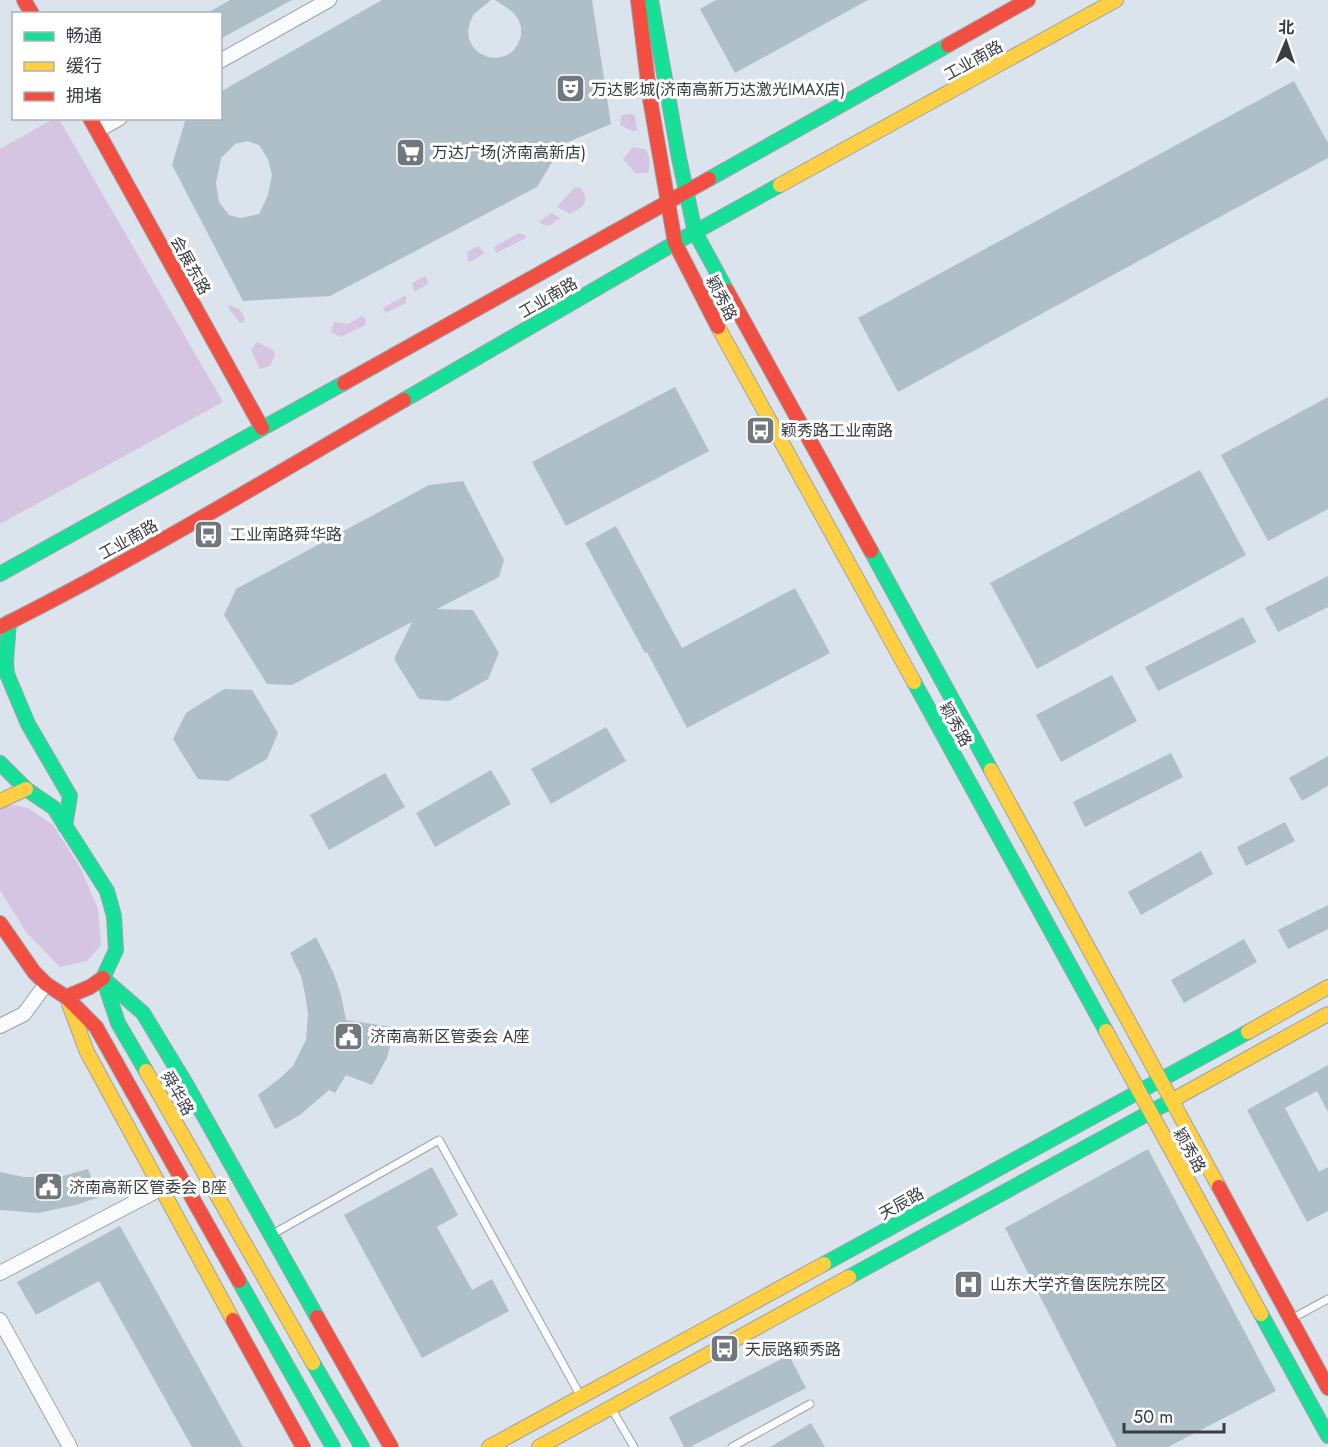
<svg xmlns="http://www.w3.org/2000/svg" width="1328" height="1447" font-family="Jost,'Noto Sans SC',sans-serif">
  <rect width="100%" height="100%" fill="#dbe3ec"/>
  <!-- green -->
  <g fill="#d6c5e2">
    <path d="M632,114L635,116L637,129L636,131H632L620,125L621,115Z"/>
    <path d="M55,118L59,119L223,402L0,524V149Z"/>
    <path d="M633,147C635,148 642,148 644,149C651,153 650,166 648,173H635L623,159Z"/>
    <path d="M575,187L581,188C591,203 582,207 570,214L557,207Z"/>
    <path d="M551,213L560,218C550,225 549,229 539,222Z"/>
    <path d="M519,233L525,235L526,238L496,253L494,247Z"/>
    <path d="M478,246L485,253L472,261L468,262L467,252Z"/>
    <path d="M425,276L428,281V284L414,292L412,283Z"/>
    <path d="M406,295V303L386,313L383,308Z"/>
    <path d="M228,305L239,309L245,318L244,322L240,323L229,309Z"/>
    <path d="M362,316L366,320L365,325L341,337L332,333L331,331L334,322L348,324Z"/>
    <path d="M257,342L273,350L275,355L270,366L260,369L251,350Z"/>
    <path d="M13,805L28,808L53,825L81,869L98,909L101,945L87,961L60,967L26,932L0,890V808Z"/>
  </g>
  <!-- building -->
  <g fill="#afbfc8" fill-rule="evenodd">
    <path d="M230,0H292L220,39V14H206Z"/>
    <path d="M382,0H491L474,14L470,22L468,31L469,39L473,47L479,53L488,57L496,58L505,56L513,51L518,44L521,36V27L518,19L513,12L495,0H592L611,124L563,144L537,187L330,296L243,301L172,165L186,118H220V92ZM248,141L259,145L268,159L272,175L268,195L259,214L241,218L229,215L219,202L216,183L221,158L235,144Z"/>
    <path d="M716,0H868L735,73L700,9Z"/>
    <path d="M1294,81L1328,143V158L898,392L858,318Z"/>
    <path d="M675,387L709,451L566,526L532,462Z"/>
    <path d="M1328,397V509L1268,541L1221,455Z"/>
    <path d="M1200,470L1246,555L1037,669L990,583Z"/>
    <path d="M463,481L504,560L499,577L437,609L473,610L499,653L488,679L449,701L419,699L394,659L412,622L292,685L267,684L224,615L236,589L429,485Z"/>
    <path d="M616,526L682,648L795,588L830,653L687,728L647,652L645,653L585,543Z"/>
    <path d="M1328,576V607L1278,632L1265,608Z"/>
    <path d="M1243,617L1256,642L1158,691L1145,667Z"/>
    <path d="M1112,675L1137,721L1061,762L1036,715Z"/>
    <path d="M224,689L252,690L278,733L267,759L228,781L198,779L173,739L186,713Z"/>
    <path d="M606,727L626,761L551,804L531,769Z"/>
    <path d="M1171,753L1183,777L1085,827L1073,802Z"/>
    <path d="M1328,756V786L1302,801L1289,778Z"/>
    <path d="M491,770L511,804L435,847L416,813Z"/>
    <path d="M385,773L405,807L329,850L310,815Z"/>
    <path d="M1285,822L1295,841L1246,866L1237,847Z"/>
    <path d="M1201,851L1213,874L1141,915L1128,892Z"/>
    <path d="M1328,905V929L1288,949L1278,930Z"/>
    <path d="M316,937L334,974L341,995L346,1020L393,1027L391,1042L387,1058L372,1085L346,1075L335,1093L329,1090L300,1115L275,1129L258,1095L279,1079L293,1066L306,1040L308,1014L305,994L301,976L290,953Z"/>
    <path d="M1244,939L1257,962L1184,1003L1171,980Z"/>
    <path d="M1328,1065V1112L1317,1091L1285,1108L1319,1172L1328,1167V1211L1307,1222L1247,1110Z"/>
    <path d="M1148,1149L1276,1391L1168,1447H1117L1005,1228Z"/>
    <path d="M432,1167L458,1215L437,1227L472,1290L492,1279L509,1311L422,1358L344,1215Z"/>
    <path d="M88,1169L99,1197L76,1205L38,1213L0,1210V1172L24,1177H44L63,1176Z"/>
    <path d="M120,1226L243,1447H192L99,1281L36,1315L17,1282Z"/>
    <path d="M789,1355L806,1388L690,1447H684L669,1417Z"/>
    <path d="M811,1423L825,1447H770Z"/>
  </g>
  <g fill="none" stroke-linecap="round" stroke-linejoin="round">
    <defs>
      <g id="lane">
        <path d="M271,1235L439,1140L580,1395"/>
        <path d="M1293,1318L1328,1299"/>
        <path d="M611,1408L634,1447"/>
        <path d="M732,1447L810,1404"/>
      </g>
      <g id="street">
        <path d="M220,61L329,0"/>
        <path d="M97,131L120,118"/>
        <path d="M0,1026L24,1014L46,984"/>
        <path d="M0,1273L162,1188"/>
        <path d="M0,1320L70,1447"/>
      </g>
      <g id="fast">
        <path d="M651,0L679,158L695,232L727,291"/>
        <path d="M709,179L948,45"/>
        <path d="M404,400L675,243L780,185"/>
        <path d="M871,551L991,770"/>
        <path d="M0,574L344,383"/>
        <path d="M9,622L6,662L7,674L28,724L70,796L65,826"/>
        <path d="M914,682L1106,1031"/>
        <path d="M0,763L26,789L54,808L107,891L114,916L116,950L103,978L118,1023L146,1071"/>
        <path d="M104,979L143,1013L186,1084L317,1317"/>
        <path d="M824,1264L1248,1032"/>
        <path d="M849,1277L1178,1097"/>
        <path d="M239,1281L333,1447"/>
        <path d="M1261,1314L1328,1436"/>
        <path d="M313,1363L362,1447"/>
      </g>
      <g id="slow">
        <path d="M780,185L1116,0"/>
        <path d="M718,327L914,682"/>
        <path d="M991,770L1219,1187"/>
        <path d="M0,801L26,789"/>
        <path d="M69,1004L87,1052L233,1320"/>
        <path d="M1106,1031L1261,1314"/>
        <path d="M1248,1032L1328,987"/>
        <path d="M146,1071L313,1363"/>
        <path d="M1178,1097L1328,1014"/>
        <path d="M489,1447L824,1264"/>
        <path d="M539,1447L849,1277"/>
      </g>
      <g id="jam">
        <path d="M24,0L32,14"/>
        <path d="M638,0L650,99L675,243L718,327"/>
        <path d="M948,45L1028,0"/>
        <path d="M90,118L262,428"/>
        <path d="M727,291L871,551"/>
        <path d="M344,383L709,179"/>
        <path d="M0,627C138,558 271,477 404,400"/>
        <path d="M0,923L34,972L46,984L66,997L96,1027L239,1281"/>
        <path d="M66,997L90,987L103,978"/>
        <path d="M1219,1187L1328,1388"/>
        <path d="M317,1317L391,1447"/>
        <path d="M233,1320L303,1447"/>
      </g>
    </defs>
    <!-- lane casing -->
    <use href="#lane" stroke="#9ca2a8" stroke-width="9"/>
    <!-- street casing -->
    <use href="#street" stroke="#9ca2a8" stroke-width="16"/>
    <!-- fast casing -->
    <use href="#fast" stroke="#9ca2a8" stroke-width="16"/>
    <!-- slow casing -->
    <use href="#slow" stroke="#9ca2a8" stroke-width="16"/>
    <!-- jam casing -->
    <use href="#jam" stroke="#9ca2a8" stroke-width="16"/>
    <!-- lane -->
    <use href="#lane" stroke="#fafbfc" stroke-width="7"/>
    <!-- street -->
    <use href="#street" stroke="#fafbfc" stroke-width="14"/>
    <!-- fast -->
    <use href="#fast" stroke="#16e098" stroke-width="14"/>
    <!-- slow -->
    <use href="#slow" stroke="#ffcf43" stroke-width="14"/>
    <!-- jam -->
    <use href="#jam" stroke="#f24e42" stroke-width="14"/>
  </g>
  <!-- icons -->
  <defs>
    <symbol id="theatre-square" viewBox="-11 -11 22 22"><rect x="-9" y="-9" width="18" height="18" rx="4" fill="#71777f" stroke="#fff"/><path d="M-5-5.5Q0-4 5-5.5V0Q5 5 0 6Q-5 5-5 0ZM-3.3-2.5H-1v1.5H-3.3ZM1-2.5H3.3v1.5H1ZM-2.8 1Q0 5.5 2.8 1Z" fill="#fff"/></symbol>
    <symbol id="supermarket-square" viewBox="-11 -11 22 22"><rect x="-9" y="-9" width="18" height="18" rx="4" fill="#71777f" stroke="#fff"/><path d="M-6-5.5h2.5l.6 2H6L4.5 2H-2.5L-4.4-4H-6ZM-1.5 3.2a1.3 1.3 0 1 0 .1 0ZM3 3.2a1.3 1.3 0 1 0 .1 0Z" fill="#fff"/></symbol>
    <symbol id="bus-square" viewBox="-11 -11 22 22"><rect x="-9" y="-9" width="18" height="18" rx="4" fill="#71777f" stroke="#fff"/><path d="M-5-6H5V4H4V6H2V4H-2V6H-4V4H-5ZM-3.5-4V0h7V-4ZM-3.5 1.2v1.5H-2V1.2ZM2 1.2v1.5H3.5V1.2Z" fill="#fff"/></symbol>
    <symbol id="civic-square" viewBox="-11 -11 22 22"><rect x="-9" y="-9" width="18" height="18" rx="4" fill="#71777f" stroke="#fff"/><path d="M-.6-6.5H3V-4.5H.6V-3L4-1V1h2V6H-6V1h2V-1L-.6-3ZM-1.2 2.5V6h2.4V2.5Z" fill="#fff"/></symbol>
    <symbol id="hospital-square" viewBox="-11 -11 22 22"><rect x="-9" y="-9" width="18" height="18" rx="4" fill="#71777f" stroke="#fff"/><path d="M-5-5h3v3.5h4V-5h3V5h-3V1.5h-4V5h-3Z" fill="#fff"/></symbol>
  </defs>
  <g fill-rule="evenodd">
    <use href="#theatre-square" x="554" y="72" width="33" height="33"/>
    <use href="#supermarket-square" x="394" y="136" width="33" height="33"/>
    <use href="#bus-square" x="744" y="414" width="33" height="33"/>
    <use href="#bus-square" x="192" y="518" width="33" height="33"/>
    <use href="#civic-square" x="332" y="1020" width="33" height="33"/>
    <use href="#civic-square" x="32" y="1170" width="33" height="33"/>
    <use href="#hospital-square" x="952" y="1268" width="33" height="33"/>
    <use href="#bus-square" x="708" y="1332" width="33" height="33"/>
  </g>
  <g text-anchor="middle" stroke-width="6" stroke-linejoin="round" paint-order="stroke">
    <!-- street labels -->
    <g font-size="16" fill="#383d44" stroke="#fff">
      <text transform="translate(973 60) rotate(-29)" y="6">工业南路</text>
      <text transform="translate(191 265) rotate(61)" y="6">会展东路</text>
      <text transform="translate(548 297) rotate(-30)" y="6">工业南路</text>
      <text transform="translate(722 298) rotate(63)" y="6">颖秀路</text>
      <text transform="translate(128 539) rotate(-29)" y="6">工业南路</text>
      <text transform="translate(956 724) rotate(61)" y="6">颖秀路</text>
      <text transform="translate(178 1093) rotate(60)" y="6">舜华路</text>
      <text transform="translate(1190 1150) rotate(61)" y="6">颖秀路</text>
      <text transform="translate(901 1203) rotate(-29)" y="6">天辰路</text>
    </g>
    <!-- poi labels -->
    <g font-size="16" fill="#383d44" stroke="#fff" text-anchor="start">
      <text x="591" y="95">万达影城(济南高新万达激光IMAX店)</text>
      <text x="432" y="158">万达广场(济南高新店)</text>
      <text x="781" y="436">颖秀路工业南路</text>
      <text x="230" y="540">工业南路舜华路</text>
      <text x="370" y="1042">济南高新区管委会 A座</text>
      <text x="69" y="1193">济南高新区管委会 B座</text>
      <text x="990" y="1290">山东大学齐鲁医院东院区</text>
      <text x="745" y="1355">天辰路颖秀路</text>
    </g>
  </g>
  <!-- legend -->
  <rect x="12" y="12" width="210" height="108" fill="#ffffff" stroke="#afb1b4" stroke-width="1.5"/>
  <rect x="24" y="32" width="30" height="9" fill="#16e098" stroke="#afb1b4" stroke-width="1.5"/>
  <text x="66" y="42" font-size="18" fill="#383d44">畅通</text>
  <rect x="24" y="62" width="30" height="9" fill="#ffcf43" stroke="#afb1b4" stroke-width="1.5"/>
  <text x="66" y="72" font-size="18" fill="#383d44">缓行</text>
  <rect x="24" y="92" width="30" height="9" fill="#f24e42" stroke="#afb1b4" stroke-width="1.5"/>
  <text x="66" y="102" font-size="18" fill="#383d44">拥堵</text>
  <!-- north arrow -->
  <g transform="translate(1286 42) rotate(2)" stroke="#ffffff" stroke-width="4.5" paint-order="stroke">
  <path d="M0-4.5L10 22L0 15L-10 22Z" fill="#383d44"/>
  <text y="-9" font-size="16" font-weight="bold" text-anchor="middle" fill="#383d44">北</text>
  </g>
  <!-- scale -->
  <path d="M1124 1423v9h100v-9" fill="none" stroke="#383d44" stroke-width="3"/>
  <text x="1133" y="1423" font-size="18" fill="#383d44" stroke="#ffffff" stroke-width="4.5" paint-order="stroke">50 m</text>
</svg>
